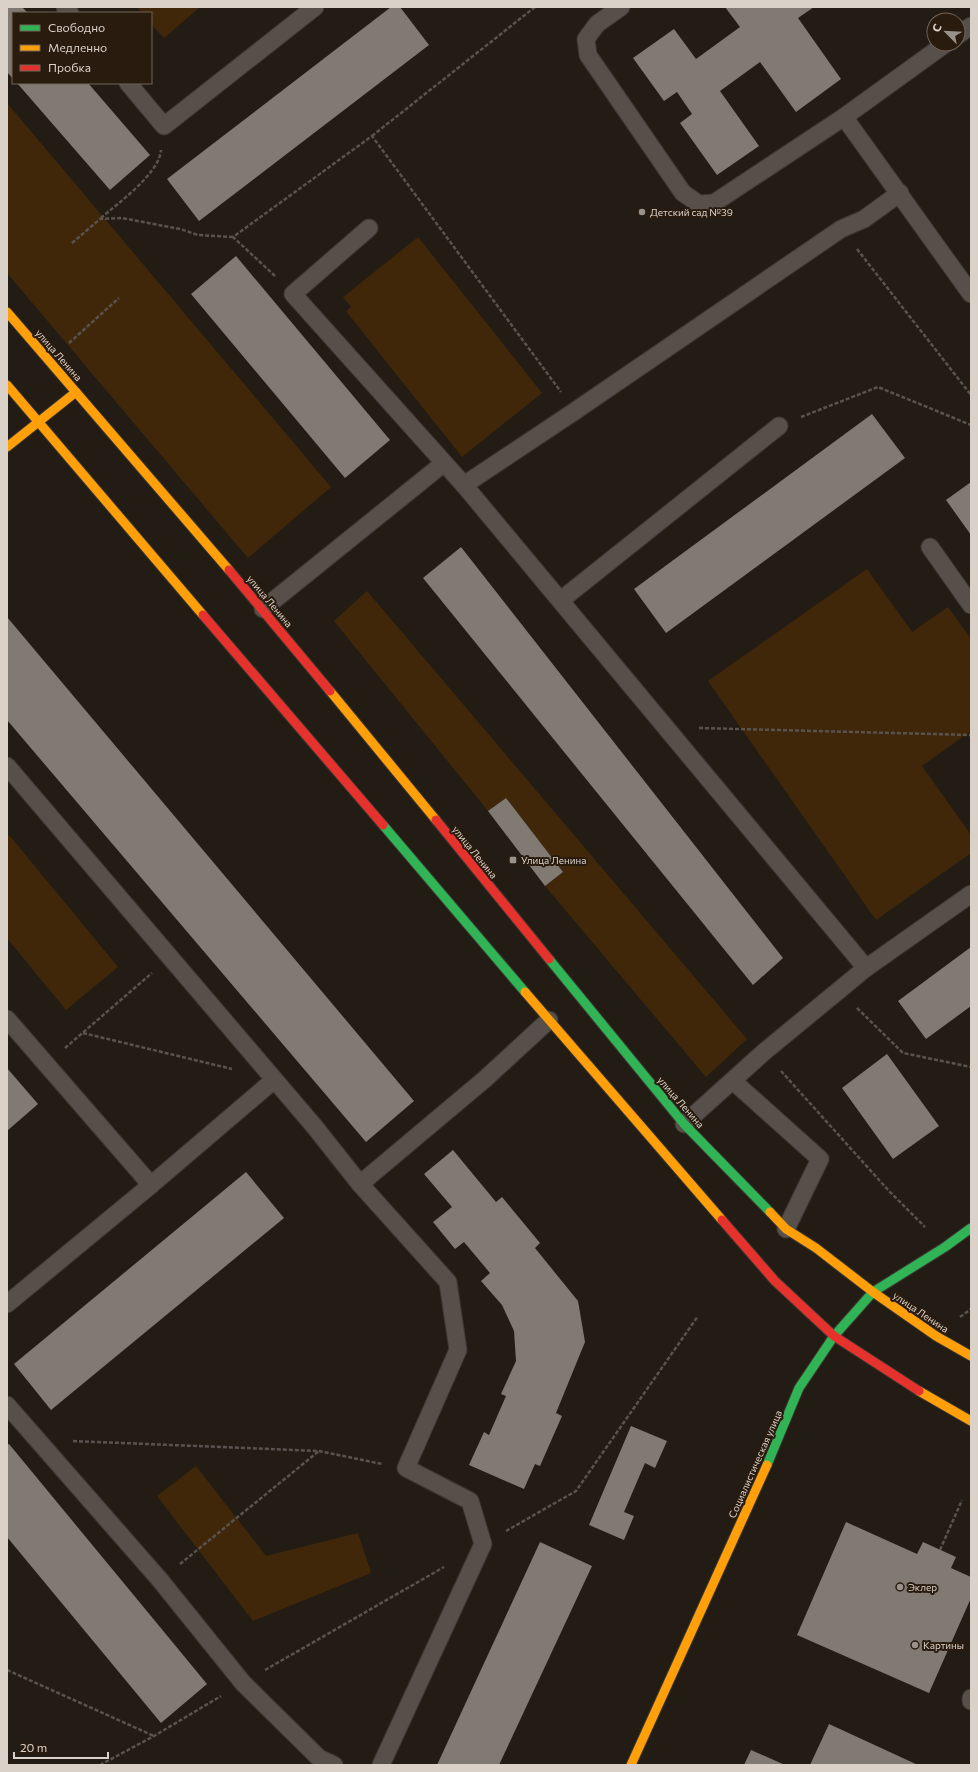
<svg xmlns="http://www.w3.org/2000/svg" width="978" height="1772" font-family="Commissioner,sans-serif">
  <rect width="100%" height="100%" fill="#231c15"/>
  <!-- green -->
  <g fill="#41270a">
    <path d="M137,7H200L164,38L151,24V13H142Z"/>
    <path d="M7,103L331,487L248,558L7,273Z"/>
    <path d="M418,237L542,393L462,457L346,311L351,307L343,297Z"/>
    <path d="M867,569L912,632L948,607L971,639V731L922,766L971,835V853L876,920L708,681Z"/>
    <path d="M367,591L747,1039L706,1077L545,886L563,872L506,798L488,811L334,621Z"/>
    <path d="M9,835L118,967L66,1010L7,938V837Z"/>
    <path d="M196,1466L266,1556L358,1533L371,1573L253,1621L157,1496Z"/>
  </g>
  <!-- building -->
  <g fill="#807a73">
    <path d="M7,7H22L28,13H13V79L7,72Z"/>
    <path d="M391,7H400L429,45L199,221L167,179Z"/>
    <path d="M725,7H814L798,18L841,79L796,112L760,62L720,91L759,146L717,175L680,123L692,114L677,92L664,101L633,58L674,29L696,59L740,27Z"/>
    <path d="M17,83H88L150,155L110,190Z"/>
    <path d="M236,256L390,440L345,478L191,294Z"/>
    <path d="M872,414L905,458L666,633L634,589Z"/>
    <path d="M971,482V535L946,500Z"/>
    <path d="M461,547L783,958L753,985L423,578Z"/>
    <path d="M7,617L414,1101L366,1142L7,720Z"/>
    <path d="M506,798L563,872L545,886L488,811Z"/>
    <path d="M971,947V1006L926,1039L898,1001Z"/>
    <path d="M887,1054L939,1126L893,1159L842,1088Z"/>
    <path d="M7,1068L38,1104L7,1131Z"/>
    <path d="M453,1150L496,1202L502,1197L540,1243L535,1248L578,1301L585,1342L556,1413L562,1416L540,1466L535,1464L524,1489L469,1465L484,1432L489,1435L506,1396L501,1394L516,1361L514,1331L502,1305L481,1281L490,1273L464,1242L455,1249L433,1222L452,1207L424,1174Z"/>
    <path d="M246,1172L284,1218L51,1410L14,1364Z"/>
    <path d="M631,1426L667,1441L655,1468L645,1463L624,1512L634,1516L624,1540L589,1525Z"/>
    <path d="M9,1444L207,1684L161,1723L7,1537V1445Z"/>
    <path d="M846,1522L917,1554L923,1542L956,1557L951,1568L971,1577V1598L929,1693L797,1635Z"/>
    <path d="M540,1542L592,1566L499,1765H437Z"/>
    <path d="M829,1724L918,1765H810Z"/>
    <path d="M751,1750L785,1765H744Z"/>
  </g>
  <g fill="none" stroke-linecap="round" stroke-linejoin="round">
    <defs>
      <g id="lane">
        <path d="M65,7L70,13"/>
        <path d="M621,7L597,24L586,39L588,55L683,193L699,204L714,203L844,117"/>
        <path d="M958,35L971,26"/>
        <path d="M945,44L844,117L971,294"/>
        <path d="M128,83L164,126L315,7"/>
        <path d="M369,228L293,294L464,485L866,968"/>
        <path d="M464,485L575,411L841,229L864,219L900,193"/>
        <path d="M930,547L971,605"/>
        <path d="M561,600L779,426"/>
        <path d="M263,609L444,463"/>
        <path d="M7,766L314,1126L360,1184"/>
        <path d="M7,1019L151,1185"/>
        <path d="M733,1081L820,1159L786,1229"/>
        <path d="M684,1124L764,1052L866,968L971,894"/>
        <path d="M7,1304L151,1185L274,1080"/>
        <path d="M7,1405L160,1580L243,1683L319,1758L334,1765"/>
        <path d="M971,1698V1701"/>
        <path d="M381,1765L483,1544L470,1501L406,1468L458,1350L448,1282L360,1184L485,1079L549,1020"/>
      </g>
      <g id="fast">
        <path d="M383,825L525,992"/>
        <path d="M549,959L684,1124L770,1212"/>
        <path d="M767,1465L799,1388L834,1336L873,1292L945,1247L971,1228"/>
      </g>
      <g id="slow">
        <path d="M7,312L229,570"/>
        <path d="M7,385L203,615"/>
        <path d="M7,447L76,392"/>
        <path d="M330,691L436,820"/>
        <path d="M525,992L722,1220"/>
        <path d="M770,1212L786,1229L816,1248L873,1292L936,1336L971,1356"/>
        <path d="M919,1391L971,1421"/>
        <path d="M631,1765L767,1465"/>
      </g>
      <g id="jam">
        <path d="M229,570L330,691"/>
        <path d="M203,615L383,825"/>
        <path d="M436,820L549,959"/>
        <path d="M722,1220L775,1281L834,1336L919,1391"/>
      </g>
    </defs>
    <!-- lane casing -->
    <use href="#lane" stroke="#3d3733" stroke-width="19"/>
    <!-- fast casing -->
    <use href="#fast" stroke="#3d3733" stroke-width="11"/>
    <!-- slow casing -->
    <use href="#slow" stroke="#3d3733" stroke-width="11"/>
    <!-- jam casing -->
    <use href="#jam" stroke="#3d3733" stroke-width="11"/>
    <!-- path -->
    <g stroke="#59534f" stroke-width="2.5" stroke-dasharray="4 2" stroke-linecap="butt">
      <path d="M372,136L535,7"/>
      <path d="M101,218C118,203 159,174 161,150"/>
      <path d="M72,243L100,219L122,218L180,229L198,235L233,237"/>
      <path d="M857,249L971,395"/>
      <path d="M275,276L233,237L372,136L561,392"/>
      <path d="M69,343L119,298"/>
      <path d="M801,417L878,387L971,425"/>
      <path d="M699,728L971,735"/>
      <path d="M857,1008L903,1053L971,1067"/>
      <path d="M83,1033L232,1069"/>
      <path d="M65,1048L152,973"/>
      <path d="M781,1071L889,1191L925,1227"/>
      <path d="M960,1317L971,1309"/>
      <path d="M73,1441L319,1451L382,1464"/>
      <path d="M506,1531L576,1491L698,1316"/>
      <path d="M940,1550L962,1500"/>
      <path d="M180,1564L319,1451"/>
      <path d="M7,1670L154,1736"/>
      <path d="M265,1670L444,1567"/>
      <path d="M100,1765L154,1736L221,1696"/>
    </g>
    <!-- lane -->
    <use href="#lane" stroke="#564f4a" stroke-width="17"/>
    <!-- fast -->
    <use href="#fast" stroke="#30b455" stroke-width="9"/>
    <!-- slow -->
    <use href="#slow" stroke="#ff9f0a" stroke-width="9"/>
    <!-- jam -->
    <use href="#jam" stroke="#e5322d" stroke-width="9"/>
  </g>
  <!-- markers -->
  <g fill="#9a928a" stroke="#291c0f" stroke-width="1.5">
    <circle cx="642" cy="212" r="4"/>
    <rect x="509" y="856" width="8" height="8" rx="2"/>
    <circle cx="900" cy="1587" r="4"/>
    <circle cx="915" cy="1645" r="4"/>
  </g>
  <g text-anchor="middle" stroke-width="4" stroke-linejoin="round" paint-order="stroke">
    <!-- poi labels -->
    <g font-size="10" fill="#dad1c9" stroke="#291c0f" text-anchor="start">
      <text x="650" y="216">Детский сад №39</text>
      <text x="521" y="864">Улица Ленина</text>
      <text x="908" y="1591">Эклер</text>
      <text x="923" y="1649">Картины</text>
    </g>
    <!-- street labels -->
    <g font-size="10" fill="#dad1c9" stroke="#291c0f">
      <text transform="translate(59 355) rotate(49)" y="4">улица Ленина</text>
      <text transform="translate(270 601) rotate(50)" y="4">улица Ленина</text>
      <text transform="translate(475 852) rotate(51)" y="4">улица Ленина</text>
      <text transform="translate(681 1102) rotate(49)" y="4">улица Ленина</text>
      <text transform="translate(921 1312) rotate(34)" y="4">улица Ленина</text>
      <text transform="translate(755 1464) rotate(-66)" y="4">Социалистическая улица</text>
    </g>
  </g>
  <!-- border -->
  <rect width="978" height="1772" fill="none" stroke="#dad1c9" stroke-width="16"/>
  <!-- legend -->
  <rect x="12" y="12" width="140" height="72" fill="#291c0f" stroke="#706459"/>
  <rect x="20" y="25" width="20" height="6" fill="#30b455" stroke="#706459"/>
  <text x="48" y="32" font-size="12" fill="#dad1c9">Свободно</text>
  <rect x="20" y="45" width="20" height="6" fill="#ff9f0a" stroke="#706459"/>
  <text x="48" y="52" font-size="12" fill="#dad1c9">Медленно</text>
  <rect x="20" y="65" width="20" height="6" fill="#e5322d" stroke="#706459"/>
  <text x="48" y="72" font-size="12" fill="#dad1c9">Пробка</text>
  <!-- north arrow -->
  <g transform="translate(946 32) rotate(294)"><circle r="19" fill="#291c0f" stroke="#706459"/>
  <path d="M0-3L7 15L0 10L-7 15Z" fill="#9a928a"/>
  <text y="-6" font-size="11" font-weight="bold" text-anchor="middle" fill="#dad1c9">С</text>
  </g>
  <!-- scale -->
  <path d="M14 1752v6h94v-6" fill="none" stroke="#dad1c9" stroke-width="2"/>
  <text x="20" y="1752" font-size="12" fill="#dad1c9" stroke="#291c0f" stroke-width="3" paint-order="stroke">20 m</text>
</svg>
